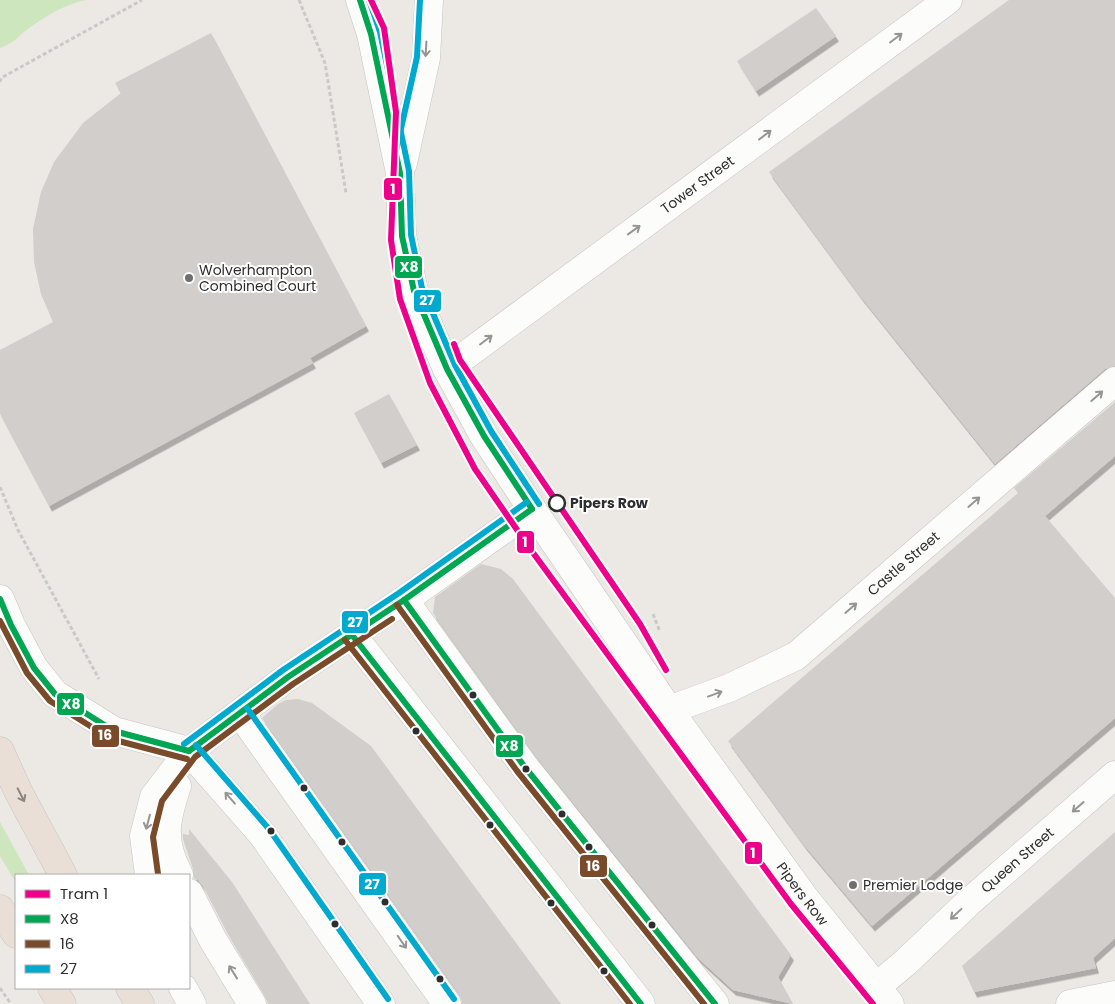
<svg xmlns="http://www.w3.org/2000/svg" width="1115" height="1004" font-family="Poppins,sans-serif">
  <defs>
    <filter id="shadow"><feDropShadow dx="3" dy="5.5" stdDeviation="0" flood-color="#0004"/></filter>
  </defs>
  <rect width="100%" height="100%" fill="#ece8e4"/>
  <!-- green -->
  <g fill="#cee6be">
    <path d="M0,0H86C65,4 46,16 29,28C17,37 16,42 0,48Z"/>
    <path d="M0,822L29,875H16V883L0,856Z"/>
  </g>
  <!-- building -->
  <g fill="#d1cecb" filter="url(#shadow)">
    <path d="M1009,0H1115V366L1105,369L995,464L861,297L769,172Z"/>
    <path d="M816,8L836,36L756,91L737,61Z"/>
    <path d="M211,33L366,326L310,358L313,363L49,506L0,414V350L53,322L41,294L34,262L33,229L41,192L54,162L83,123L121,93L115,83Z"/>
    <path d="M389,394L417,445L381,463L354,413Z"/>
    <path d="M1115,402V456L1045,516L1115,598V718L872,926L804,845L728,741L1018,493L1014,488Z"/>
    <path d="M481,564L501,569L513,579L791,955L778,977L793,1004L733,990L698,958L536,757L433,613L435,597Z"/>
    <path d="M298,699L312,703L371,746L561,1004H462L460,995L262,718L278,704L286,700Z"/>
    <path d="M189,829L232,882L310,1004H268L265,996L227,932L203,886L198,880L194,879L193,869L183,839V834L189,835Z"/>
    <path d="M1115,832V938L1093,958L1096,968L974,992L962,966Z"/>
  </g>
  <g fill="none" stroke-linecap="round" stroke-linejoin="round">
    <defs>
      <g id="minor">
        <path id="s1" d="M360,0L371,34L400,173L402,236L414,291L447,369L484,436L532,509L669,710L804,897L890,1004"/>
        <path d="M403,163L426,58L429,0"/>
        <path id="s2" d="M447,369L948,0"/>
        <path d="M0,599L11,625L34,668L55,694L114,731L189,751L262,834L381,1004"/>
        <path d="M404,600L524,766L715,1004"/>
        <path d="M352,635L641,1004"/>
        <path id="s3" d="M669,710L729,688L796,656L1115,381"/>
        <path d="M240,713L447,1004"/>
        <path d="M177,786C165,822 161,840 179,875"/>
        <path d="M149,875L144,836L154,797L189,751L288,677L404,600L532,509"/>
        <path d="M189,893L213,940L252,1004"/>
        <path id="s4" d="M876,987L906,962L969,902L1115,775"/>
        <path d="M183,988L192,1004"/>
        <path d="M1070,1004L1115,995"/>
      </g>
      <g id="highway">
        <path d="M0,751L18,791L63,875"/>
        <path d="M0,909L16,934"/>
        <path d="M52,988L62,1004"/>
        <path d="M130,988L140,1004"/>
      </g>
    </defs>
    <!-- minor casing -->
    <use href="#minor" stroke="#c5c4c5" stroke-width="29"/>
    <!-- highway casing -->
    <use href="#highway" stroke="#c6c5c4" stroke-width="29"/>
    <!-- path -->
    <g stroke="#c9c9c8" stroke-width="3" stroke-dasharray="4 2.5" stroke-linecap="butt">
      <path d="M299,0L325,63L346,193"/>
      <path d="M0,82L1,78L142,0"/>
      <path d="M0,487L18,530L99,679"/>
      <path d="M653,614L660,632"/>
      <path d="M0,988L11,1004"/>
    </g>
    <!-- minor -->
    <use href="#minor" stroke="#fcfcfb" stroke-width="28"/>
    <!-- highway -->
    <use href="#highway" stroke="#eadfd6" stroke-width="28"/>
    <defs>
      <g id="bus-1">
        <path d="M360,0L371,34L400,173L402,236L414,291L447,369L484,436L532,509"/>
        <path d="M0,599L11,625L34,668L55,694L114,731L189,751"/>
        <path d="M404,600L524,766L715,1004"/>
        <path d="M352,635L641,1004"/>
        <path d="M189,751L288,677L404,600L532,509"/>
      </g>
      <g id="bus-2">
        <path d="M397,605L517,771L704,1004"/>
        <path d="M0,621L27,673L50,701L111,739L187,759"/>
        <path d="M345,640L630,1004"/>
        <path d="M158,874L153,837L162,801L195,757L293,684L392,619"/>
      </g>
      <g id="bus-3">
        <path d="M369,0L380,32L409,171L411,235L422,288L455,365L491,431L539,504"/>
        <path d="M396,151L417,57L420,0"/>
        <path d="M247,708L454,999"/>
        <path d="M184,744L283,670L399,593L527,502"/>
        <path d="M196,745L269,829L388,999"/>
      </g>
    </defs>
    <!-- bus-1 casing -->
    <use href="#bus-1" stroke="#fff" stroke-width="10"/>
    <!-- bus-2 casing -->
    <use href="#bus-2" stroke="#fff" stroke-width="10"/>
    <!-- bus-3 casing -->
    <use href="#bus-3" stroke="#fff" stroke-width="10"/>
    <!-- bus-1 -->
    <use href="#bus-1" stroke="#00a651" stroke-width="6"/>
    <!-- bus-2 -->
    <use href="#bus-2" stroke="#7a4b2a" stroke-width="6"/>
    <!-- bus-3 -->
    <use href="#bus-3" stroke="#00a9ce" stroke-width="6"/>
    <defs>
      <g id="tram-1">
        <path d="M371,0L384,28L396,112L391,240L400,299L430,383L475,469L531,550L791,904L873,1004"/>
        <path d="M454,344L460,360L640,624L666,670"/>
      </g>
    </defs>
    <!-- tram-1 casing -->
    <use href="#tram-1" stroke="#fff" stroke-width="10"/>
    <!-- tram-1 -->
    <use href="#tram-1" stroke="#ec008c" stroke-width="6"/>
  </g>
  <!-- one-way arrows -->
  <defs><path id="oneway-shaft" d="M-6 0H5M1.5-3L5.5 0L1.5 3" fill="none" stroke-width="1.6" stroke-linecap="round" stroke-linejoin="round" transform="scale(1.25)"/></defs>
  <g stroke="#959594">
    <use href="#oneway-shaft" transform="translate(896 38) rotate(-37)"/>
    <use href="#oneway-shaft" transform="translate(426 49) rotate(93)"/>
    <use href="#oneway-shaft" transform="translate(765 135) rotate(-37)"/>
    <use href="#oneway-shaft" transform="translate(634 230) rotate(-36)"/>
    <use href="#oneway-shaft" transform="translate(486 340) rotate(-37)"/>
    <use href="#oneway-shaft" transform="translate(1097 396) rotate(-41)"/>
    <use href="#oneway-shaft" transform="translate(974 502) rotate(-41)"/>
    <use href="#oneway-shaft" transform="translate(851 608) rotate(-41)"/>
    <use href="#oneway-shaft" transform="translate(715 694) rotate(-20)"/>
    <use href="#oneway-shaft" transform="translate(230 798) rotate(-131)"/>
    <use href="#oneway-shaft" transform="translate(1078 807) rotate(139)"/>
    <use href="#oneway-shaft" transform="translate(148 822) rotate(105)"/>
    <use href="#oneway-shaft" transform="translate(956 914) rotate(137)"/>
    <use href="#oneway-shaft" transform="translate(402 942) rotate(55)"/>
    <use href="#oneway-shaft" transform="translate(233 972) rotate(-122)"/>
  </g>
  <use stroke="#8c8682" href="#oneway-shaft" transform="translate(21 795) rotate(63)"/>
  <!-- markers -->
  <g fill="#706f6e" stroke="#fff" stroke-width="2">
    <circle cx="189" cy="278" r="5"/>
    <circle cx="853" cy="885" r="5"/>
  </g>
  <circle fill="#fff" stroke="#2e2e2e" stroke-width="2.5" cx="557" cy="503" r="8"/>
  <g fill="#2e2e2e" stroke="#fff" stroke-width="2">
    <circle cx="473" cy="695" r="4.5"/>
    <circle cx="416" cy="731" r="4.5"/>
    <circle cx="526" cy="769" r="4.5"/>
    <circle cx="304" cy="788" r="4.5"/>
    <circle cx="562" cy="814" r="4.5"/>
    <circle cx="490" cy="825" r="4.5"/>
    <circle cx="271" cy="831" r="4.5"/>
    <circle cx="342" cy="842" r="4.5"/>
    <circle cx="589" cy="847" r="4.5"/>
    <circle cx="385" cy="902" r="4.5"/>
    <circle cx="551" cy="903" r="4.5"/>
    <circle cx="335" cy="924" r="4.5"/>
    <circle cx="652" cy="925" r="4.5"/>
    <circle cx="604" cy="971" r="4.5"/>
    <circle cx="440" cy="979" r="4.5"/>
  </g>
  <g text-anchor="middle" stroke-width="4" stroke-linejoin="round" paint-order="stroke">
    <!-- street labels -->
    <g font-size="14" fill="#2e2e2e" stroke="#fff">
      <text dy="5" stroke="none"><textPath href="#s2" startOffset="311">Tower Street</textPath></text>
      <text dy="5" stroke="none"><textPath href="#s3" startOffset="280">Castle Street</textPath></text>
      <text dy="5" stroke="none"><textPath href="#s4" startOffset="190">Queen Street</textPath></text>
      <text dy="5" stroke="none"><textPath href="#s1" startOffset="1016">Pipers Row</textPath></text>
    </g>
    <!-- poi labels -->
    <g font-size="14" fill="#2e2e2e" stroke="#fff" text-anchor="start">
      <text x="199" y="275">Wolverhampton<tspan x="199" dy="16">Combined Court</tspan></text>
      <text x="863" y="890">Premier Lodge</text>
    </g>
    <!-- stop labels -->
    <g font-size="14" font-weight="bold" fill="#2e2e2e" stroke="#fff" text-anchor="start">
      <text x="570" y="508">Pipers Row</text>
    </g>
  </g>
  <g stroke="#fff" stroke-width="2">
    <rect x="383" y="177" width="20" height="24" rx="5" fill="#ec008c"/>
    <rect x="394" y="255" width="29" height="24" rx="5" fill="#00a651"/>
    <rect x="413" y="289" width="29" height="24" rx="5" fill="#00a9ce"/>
    <rect x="516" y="530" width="19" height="24" rx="5" fill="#ec008c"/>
    <rect x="341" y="610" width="28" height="24" rx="5" fill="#00a9ce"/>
    <rect x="56" y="692" width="29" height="24" rx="5" fill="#00a651"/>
    <rect x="91" y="724" width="29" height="24" rx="5" fill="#7a4b2a"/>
    <rect x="495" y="734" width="29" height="24" rx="5" fill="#00a651"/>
    <rect x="744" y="841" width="19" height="24" rx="5" fill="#ec008c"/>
    <rect x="579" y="854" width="29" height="24" rx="5" fill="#7a4b2a"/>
    <rect x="358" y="872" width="29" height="24" rx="5" fill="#00a9ce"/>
  </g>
  <g font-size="14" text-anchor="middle" font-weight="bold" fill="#fff">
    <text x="393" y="194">1</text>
    <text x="409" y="272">X8</text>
    <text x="427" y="305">27</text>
    <text x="525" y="547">1</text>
    <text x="355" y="627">27</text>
    <text x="71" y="709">X8</text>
    <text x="105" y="740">16</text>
    <text x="509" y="751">X8</text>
    <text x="753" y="858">1</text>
    <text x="593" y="871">16</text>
    <text x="372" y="889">27</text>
  </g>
  <!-- legend -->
  <rect x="15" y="874" width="175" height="115" fill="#ffffff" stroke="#ababab"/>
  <rect x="25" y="890" width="25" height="8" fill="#ec008c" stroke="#ababab"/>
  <text x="60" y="899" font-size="15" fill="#2e2e2e">Tram 1</text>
  <rect x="25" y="915" width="25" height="8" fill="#00a651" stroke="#ababab"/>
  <text x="60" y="924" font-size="15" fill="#2e2e2e">X8</text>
  <rect x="25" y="940" width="25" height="8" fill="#7a4b2a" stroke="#ababab"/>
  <text x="60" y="949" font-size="15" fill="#2e2e2e">16</text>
  <rect x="25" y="965" width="25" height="8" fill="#00a9ce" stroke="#ababab"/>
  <text x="60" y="974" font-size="15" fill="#2e2e2e">27</text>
</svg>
